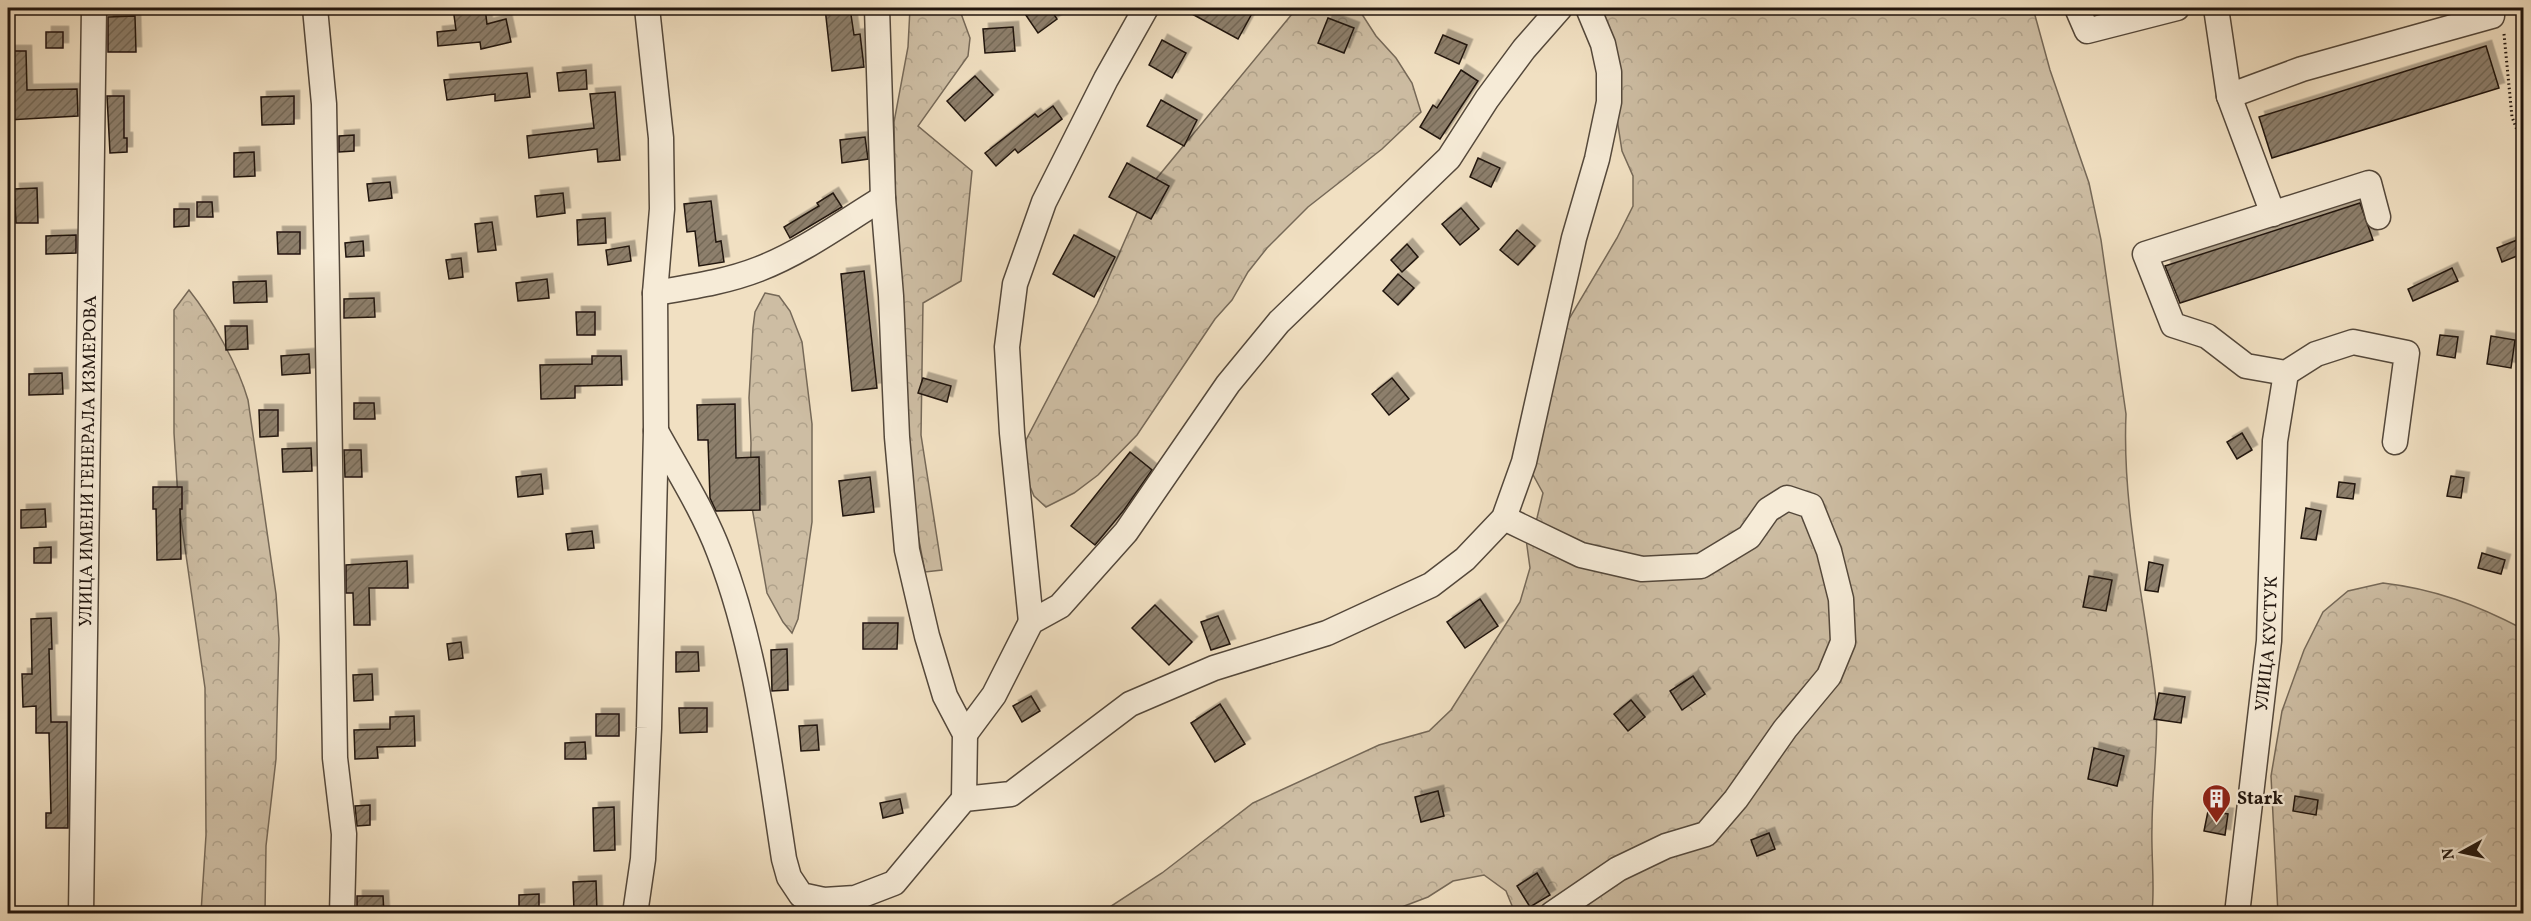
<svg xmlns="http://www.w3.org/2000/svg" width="2531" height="921" font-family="Vollkorn,serif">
  <defs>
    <pattern id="forest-crowns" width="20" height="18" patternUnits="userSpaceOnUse" patternTransform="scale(1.5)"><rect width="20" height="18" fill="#cdbda3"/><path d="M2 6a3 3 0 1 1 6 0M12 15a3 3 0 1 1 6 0" fill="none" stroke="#b0a28b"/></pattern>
    <pattern id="building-hatch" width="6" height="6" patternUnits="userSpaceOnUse" patternTransform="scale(1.5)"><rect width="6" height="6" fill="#8d7f6c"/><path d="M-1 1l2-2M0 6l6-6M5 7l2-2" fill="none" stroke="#736757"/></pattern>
    <filter id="shadow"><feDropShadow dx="5.5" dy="-5.5" stdDeviation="0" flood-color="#0004"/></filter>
  </defs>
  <rect width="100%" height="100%" fill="#f1e0c2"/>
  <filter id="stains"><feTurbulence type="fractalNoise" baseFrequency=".00333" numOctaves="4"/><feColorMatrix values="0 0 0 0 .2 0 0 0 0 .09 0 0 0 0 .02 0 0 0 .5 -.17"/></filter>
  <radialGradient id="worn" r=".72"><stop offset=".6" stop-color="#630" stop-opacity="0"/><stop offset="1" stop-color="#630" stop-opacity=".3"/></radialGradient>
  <!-- forest -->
  <g fill="url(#forest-crowns)" stroke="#766958" stroke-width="1.5">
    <path d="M910,8H959L970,38L968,56L918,126L972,171L961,281L923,303L921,435L942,570L925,572L911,498L896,236L894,122L908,47Z"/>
    <path d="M1297,8H1358L1376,36L1396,58L1412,83L1421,112L1382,149L1308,207L1267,248L1248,272L1232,300L1215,319L1137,435L1098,475L1074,493L1046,507L1034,496L1023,470L1026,440L1097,304L1147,190Z"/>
    <path d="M1600,8H2033L2050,70L2089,183L2101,240L2126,414C2122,507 2144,599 2155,690C2160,733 2152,784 2152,827C2151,856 2155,884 2152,913H1515L1506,891L1484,875L1453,881L1428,897L1386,913L1099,914L1162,873L1253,803L1379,745L1429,731L1451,710L1520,602L1530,568L1526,539L1537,518L1543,493L1532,473L1566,324L1617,238L1633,206V176L1622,151Z"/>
    <path d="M189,290C212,319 238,365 248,400L276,594L279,639L276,759L266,846L265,913H201L206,835L205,688L178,499L174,433V310Z"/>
    <path d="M765,293L779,296L790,311L802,342L812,424V522L798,619L792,633L783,622L767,593L750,496L751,443L749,398L753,328L755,312Z"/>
    <path d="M2383,583C2435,589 2477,605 2523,629V913L2278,914L2271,776L2282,711L2304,650L2323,612L2348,591Z"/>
  </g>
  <!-- building -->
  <g fill="url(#building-hatch)" stroke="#20150e" stroke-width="1.5" filter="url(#shadow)">
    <path d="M453,8H485L487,24L506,19L511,42L481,49L480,42L438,46L437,32L456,30Z"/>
    <path d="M825,8H850L854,35L860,34L864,67L832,71Z"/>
    <path d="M1021,8H1050L1057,19L1038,33Z"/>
    <path d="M1181,8H1255L1238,39Z"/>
    <path d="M135,16L136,52H108V17Z"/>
    <path d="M1328,18L1354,28L1344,53L1318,43Z"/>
    <path d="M1013,27L1015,51L985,53L983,29Z"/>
    <rect x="46" y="32" width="17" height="16"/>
    <path d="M1443,35L1467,45L1459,64L1435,53Z"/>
    <path d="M1162,40L1186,53L1172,78L1149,65Z"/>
    <path d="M2486,46L2499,88L2272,158L2259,117Z"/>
    <path d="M8,51H26L27,90L77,89L78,116L8,120Z"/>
    <path d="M586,70L587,89L559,91L557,73Z"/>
    <path d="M1461,70L1478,81L1440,139L1420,127L1433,105L1437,108Z"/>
    <path d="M527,73L530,97L495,101V94L447,100L444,80Z"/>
    <path d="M975,76L993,95L965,121L947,101Z"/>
    <path d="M615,92L620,160L598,162L597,149L529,158L527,136L594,128L590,94Z"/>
    <path d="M107,96H124V138H127V152L110,153Z"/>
    <path d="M294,96V124L262,125L261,97Z"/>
    <path d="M1161,100L1197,120L1184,146L1147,126Z"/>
    <path d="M1053,106L1062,119L1018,153L1015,149L996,166L985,153L1035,114L1038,117Z"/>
    <path d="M354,135V151L339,152V136Z"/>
    <path d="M865,137L868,159L842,163L840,140Z"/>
    <path d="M254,152L255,176L234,177V153Z"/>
    <path d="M1478,158L1500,168L1491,187L1470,177Z"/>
    <path d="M1127,163L1169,186L1151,219L1109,197Z"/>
    <path d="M390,182L392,198L369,201L367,184Z"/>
    <path d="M37,188L38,223H16L14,189Z"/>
    <path d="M563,193L565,213L537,217L535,196Z"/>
    <path d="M833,193L842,207L790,238L784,227L819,206L817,203Z"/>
    <path d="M711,201L716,242L721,241L724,262L699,266L695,231L687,232L684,204Z"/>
    <path d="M197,202H212L213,217H197Z"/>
    <path d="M2360,203L2373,240L2180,303L2165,266Z"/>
    <path d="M1461,208L1479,229L1460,245L1442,224Z"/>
    <path d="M174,209H189V226L174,227Z"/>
    <path d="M605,218L606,243L578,245L577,220Z"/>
    <path d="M492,222L496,250L478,252L475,224Z"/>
    <path d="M1517,230L1535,246L1518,265L1500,250Z"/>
    <path d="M277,232H300V254H278Z"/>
    <path d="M76,235V253L46,254V236Z"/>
    <path d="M1074,235L1115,257L1094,297L1053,274Z"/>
    <path d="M2517,240L2522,254L2502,262L2497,248Z"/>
    <path d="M363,241L364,256L346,257L345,243Z"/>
    <path d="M1407,244L1418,257L1402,272L1391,260Z"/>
    <path d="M629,246L631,261L608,265L606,250Z"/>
    <path d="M461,258L463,277L449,279L446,260Z"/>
    <path d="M2452,268L2458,281L2413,301L2408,289Z"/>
    <path d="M864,271L877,388L852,391L841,274Z"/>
    <path d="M1398,274L1414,288L1398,305L1383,291Z"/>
    <path d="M547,279L549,298L518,301L516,283Z"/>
    <path d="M266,281L267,302L234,303L233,282Z"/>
    <path d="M374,298L375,317L344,318V299Z"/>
    <path d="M576,312H595V335H577Z"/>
    <path d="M225,326H247L248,349L226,350Z"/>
    <path d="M2440,335L2458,337L2455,358L2437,355Z"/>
    <path d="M2491,336L2515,340L2511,368L2487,364Z"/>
    <path d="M309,354L310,373L282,375L281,356Z"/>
    <path d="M592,356H621L622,385L575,386V398L541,399L540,365L592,364Z"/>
    <path d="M62,373L63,394L29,395V374Z"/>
    <path d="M923,378L951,386L947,402L918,393Z"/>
    <path d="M1392,378L1409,399L1389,415L1372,394Z"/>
    <path d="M354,403H374L375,419H354Z"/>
    <path d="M735,404L736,458L759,457L760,510L716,511L710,498L708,440H698L697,405Z"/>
    <path d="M259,410H278V436L260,437Z"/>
    <path d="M2242,433L2252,450L2237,459L2227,442Z"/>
    <path d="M311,448L312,471L283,472L282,449Z"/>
    <path d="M344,450H361L362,477H345Z"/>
    <path d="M1130,452L1152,470L1124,510L1095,545L1071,526Z"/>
    <path d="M541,474L543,494L518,497L516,477Z"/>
    <path d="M2451,476L2464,478L2461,498L2447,496Z"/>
    <path d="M870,477L874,512L843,516L839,481Z"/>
    <path d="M2339,482L2355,484L2353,499L2337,497Z"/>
    <path d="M153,487H182V509H180L181,559L157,560L156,509H153Z"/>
    <path d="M2306,508L2321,511L2316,540L2301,538Z"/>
    <path d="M45,509L46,527L21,528V510Z"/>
    <path d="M592,531L594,548L568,550L566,534Z"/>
    <path d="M51,547V563H34V548Z"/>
    <path d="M2482,553L2505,560L2501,574L2478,568Z"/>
    <path d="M407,561L408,588H369L370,625H354L353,593H346V565Z"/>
    <path d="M2149,562L2163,565L2158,592L2145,590Z"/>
    <path d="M2089,576L2112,580L2106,611L2083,607Z"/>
    <path d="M1480,599L1498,626L1465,648L1447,622Z"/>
    <path d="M1155,605L1192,642L1169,665L1132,628Z"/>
    <path d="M1218,616L1230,644L1211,650L1201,622Z"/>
    <path d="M51,618L52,649H49L51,722H67L68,828H46V813H51L49,733H36V706L23,707L22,674H32L31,619Z"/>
    <path d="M863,623H898L897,649H863Z"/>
    <path d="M461,642L463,658L449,660L447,644Z"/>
    <path d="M787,649L788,690L772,691L771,650Z"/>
    <path d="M676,652H698L699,671L676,672Z"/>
    <path d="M372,674L373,700L354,701L353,675Z"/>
    <path d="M1693,676L1705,694L1682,710L1670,691Z"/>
    <path d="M2159,693L2185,697L2181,723L2154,719Z"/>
    <path d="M1031,696L1040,711L1022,722L1013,706Z"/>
    <path d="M1631,700L1645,717L1628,731L1614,714Z"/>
    <path d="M1220,704L1245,744L1215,762L1191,723Z"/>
    <path d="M679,708H707V732L680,733Z"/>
    <rect x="596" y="714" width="23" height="22"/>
    <path d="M414,716L415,746L377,747L378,758L355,759L354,730L390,729V717Z"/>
    <path d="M817,725L819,750L801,751L799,726Z"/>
    <path d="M585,742L586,759H565V743Z"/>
    <path d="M2094,748L2124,756L2117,786L2088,779Z"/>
    <path d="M1438,791L1444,816L1421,822L1415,797Z"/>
    <path d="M2295,796L2318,800L2316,815L2293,811Z"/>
    <path d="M900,799L903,813L883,818L880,803Z"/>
    <path d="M370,805V825L357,826L355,806Z"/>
    <path d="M614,807L615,850L594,851L593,808Z"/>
    <path d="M2208,811L2228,814L2225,835L2204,831Z"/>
    <path d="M1769,833L1775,849L1757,856L1751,840Z"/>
    <path d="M1537,873L1550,895L1530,907L1517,886Z"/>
    <path d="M596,881L597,912H574L573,882Z"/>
    <path d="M539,894V908L519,909V895Z"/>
    <path d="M357,896H383L384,914H357Z"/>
  </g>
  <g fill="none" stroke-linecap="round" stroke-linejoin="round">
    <defs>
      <g id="minor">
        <path d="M315,8L324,104L335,758L344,834L342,914"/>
        <path d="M877,8L883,198L891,296L897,437L907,550L927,636L945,696L965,734L964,799"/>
        <path d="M2077,8L2087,31L2177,8"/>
        <path d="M2216,8L2229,96L2273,214"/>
        <path d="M2229,96L2302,69L2492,16"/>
        <path d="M2378,217L2369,183L2145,254L2173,325L2207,336L2246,366L2286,373L2316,354L2353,342L2407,353L2395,442"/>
        <path d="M655,293C690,287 726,282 759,269C803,252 842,223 883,198"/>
        <path d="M656,431C678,471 703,510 719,552C757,650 768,756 784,859L789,877L801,895L824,900L855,898L894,883L964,799L1011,794L1130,704L1214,668L1327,633L1431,585L1465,559L1504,518L1524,462L1574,238L1597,159L1609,102V72L1603,44L1588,8"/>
        <path d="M1504,518L1581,555L1642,569L1701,566L1749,537L1768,510L1787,498L1811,506L1829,551L1841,599L1843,642L1829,676L1785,729L1736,799L1706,834L1666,846L1618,869L1552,914"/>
        <path d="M1031,622L1012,433L1007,347L1015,284L1044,202L1106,79L1146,8"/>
        <path d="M965,734L994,695L1031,622L1060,606L1126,532L1228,384L1279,322L1449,158L1487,99L1524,49L1560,8"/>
        <path id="s1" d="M81,914L94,8"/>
        <path d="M635,914L643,859L649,728L656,431L655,293L662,209L661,138L647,8"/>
        <path id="s2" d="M2237,914L2269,641L2275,441L2286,373"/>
      </g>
    </defs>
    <!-- minor casing -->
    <use href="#minor" stroke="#54483b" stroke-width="27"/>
    <!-- path -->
    <path stroke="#20150e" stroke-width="3" stroke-dasharray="1.5 3" stroke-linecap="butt" d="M2504,34L2512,117L2524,148"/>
    <!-- minor -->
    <use href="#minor" stroke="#f6ebd7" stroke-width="24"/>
  </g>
  <!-- icons -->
  <defs>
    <symbol id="building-pin" viewBox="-11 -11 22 30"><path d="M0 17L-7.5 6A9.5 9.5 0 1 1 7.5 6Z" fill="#8f2418" stroke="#f6ebd7"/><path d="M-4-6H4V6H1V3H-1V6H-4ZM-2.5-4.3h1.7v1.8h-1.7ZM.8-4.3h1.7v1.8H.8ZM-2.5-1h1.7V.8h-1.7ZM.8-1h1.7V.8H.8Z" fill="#fff"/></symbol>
  </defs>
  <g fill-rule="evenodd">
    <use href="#building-pin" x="2200" y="782" width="33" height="45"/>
  </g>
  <g text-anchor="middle" stroke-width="4.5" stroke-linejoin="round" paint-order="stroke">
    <!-- street labels -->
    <g font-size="18" fill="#20150e" stroke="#f6ebd7">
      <text dy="6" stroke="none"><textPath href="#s1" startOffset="453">УЛИЦА ИМЕНИ ГЕНЕРАЛА ИЗМЕРОВА</textPath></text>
      <text dy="6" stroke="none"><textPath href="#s2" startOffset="272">УЛИЦА КУСТУК</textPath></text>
    </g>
    <!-- poi labels -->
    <g font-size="18" font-weight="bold" fill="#20150e" stroke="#f6ebd7" text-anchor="start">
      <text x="2237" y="804">Stark</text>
    </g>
  </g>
  <!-- margin -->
  <rect width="2531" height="921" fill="none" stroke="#f1e0c2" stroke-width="30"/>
  <rect x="9" y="9" width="2513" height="903" fill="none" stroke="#20150e" stroke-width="3"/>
  <rect x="15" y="15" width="2501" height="891" fill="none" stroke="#20150e" stroke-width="1.5"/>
  <!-- north arrow -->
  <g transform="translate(2462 852) rotate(262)" stroke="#f6ebd7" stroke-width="4.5" paint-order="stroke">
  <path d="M0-4.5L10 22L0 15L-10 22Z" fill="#20150e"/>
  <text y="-9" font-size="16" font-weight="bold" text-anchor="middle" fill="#20150e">N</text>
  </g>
  <rect width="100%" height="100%" filter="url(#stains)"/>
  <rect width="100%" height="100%" fill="url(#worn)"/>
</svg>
